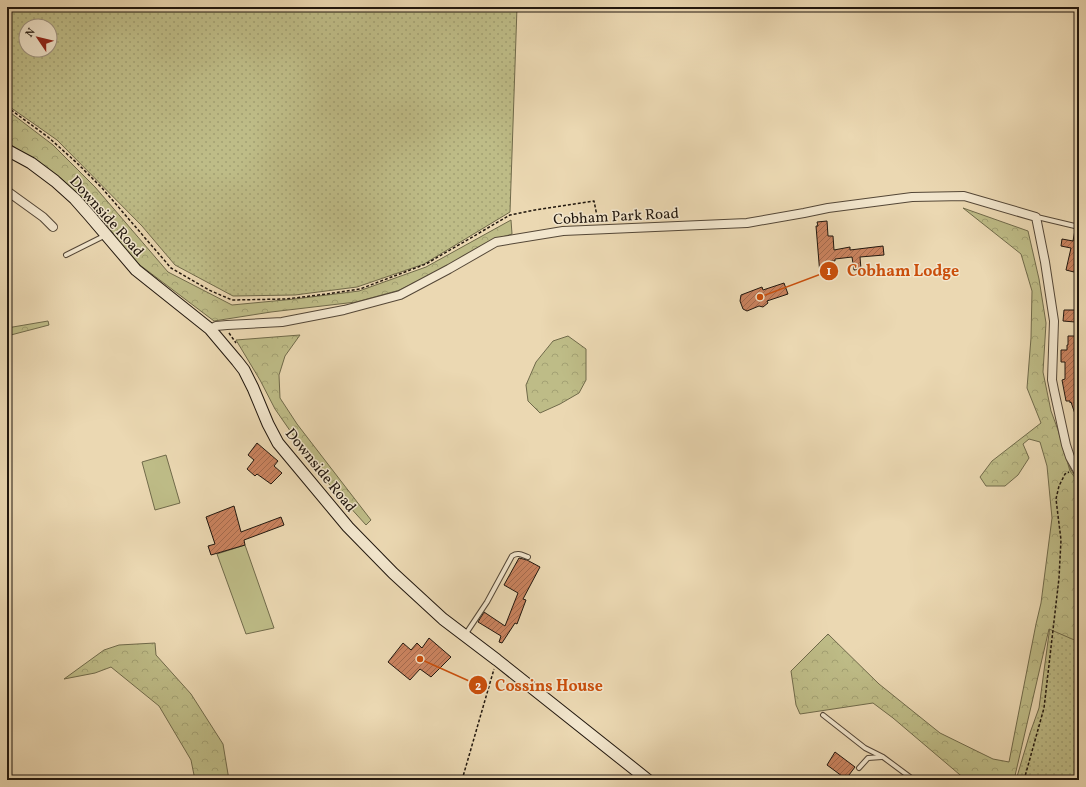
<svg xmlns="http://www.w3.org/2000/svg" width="1086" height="787" font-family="Vollkorn,serif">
  <defs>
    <pattern id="grass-dots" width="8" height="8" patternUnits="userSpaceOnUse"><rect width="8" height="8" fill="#bebc87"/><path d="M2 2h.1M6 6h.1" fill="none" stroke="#a3a173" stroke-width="1.8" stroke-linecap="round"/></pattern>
    <pattern id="forest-crowns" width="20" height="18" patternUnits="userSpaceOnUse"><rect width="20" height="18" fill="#bebc87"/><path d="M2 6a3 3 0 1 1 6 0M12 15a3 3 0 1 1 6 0" fill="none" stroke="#a3a173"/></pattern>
    <pattern id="building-hatch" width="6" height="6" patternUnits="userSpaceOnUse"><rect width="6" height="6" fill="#ca835f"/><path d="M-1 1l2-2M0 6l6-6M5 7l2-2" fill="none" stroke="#a46a4d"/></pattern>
  </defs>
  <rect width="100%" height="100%" fill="#ebd8b2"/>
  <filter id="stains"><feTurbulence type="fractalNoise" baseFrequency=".005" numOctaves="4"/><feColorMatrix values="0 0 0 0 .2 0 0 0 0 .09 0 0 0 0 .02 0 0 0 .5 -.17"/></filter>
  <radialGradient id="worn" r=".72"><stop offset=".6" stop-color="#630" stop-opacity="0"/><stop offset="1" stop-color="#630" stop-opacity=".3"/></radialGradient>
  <!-- grass -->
  <g fill="url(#grass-dots)" stroke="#706a4a" fill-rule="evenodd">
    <path d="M7,7H517L510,212L424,264L357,287L295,295L233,296L175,265L142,226L57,140L7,105ZM26,26H50V50H26Z"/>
    <path d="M1065,459L1073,473L1079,480V780H1016L1030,733L1039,708L1057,574Z"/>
  </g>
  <!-- forest -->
  <g fill="url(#forest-crowns)" stroke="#706a4a">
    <path d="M7,110L53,145L95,187L168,272L232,305L295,299L359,291L426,267L511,220L512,234L499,238L451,264L400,290L356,302L271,312L214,321L132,259L104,221L64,181L7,142Z"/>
    <path d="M963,208L1028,231L1039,279L1046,323L1043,372L1051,411L1058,430L1070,471L1079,483V642L1049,629L1014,780H966L893,718L873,703L800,714L796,705L791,671L828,634L879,684L940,733L993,759L1009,762L1036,624L1041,603L1052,518L1047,466L1040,442L1029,439L1023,444L1029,458L1018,475L1005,486H986L980,477L992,461L1041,423L1027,388L1031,338L1032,291L1021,254Z"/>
    <path d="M48,321L49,325L7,336V328Z"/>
    <path d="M300,335L285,356L279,375L280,398L297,424L371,520L366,525L320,474L275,409L260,380L236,340Z"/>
    <path d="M568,336L586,349V380L579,393L560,404L540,413L528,401L526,385L536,362L553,341Z"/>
    <path d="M155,643L156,655L191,694L223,744L229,780H195L191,760L159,706L111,667L95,673L64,679L104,650L119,645Z"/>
  </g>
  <!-- garden -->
  <g fill="#bebc87" stroke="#706a4a">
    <path d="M166,455L180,503L155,510L142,462Z"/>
    <path d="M245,545L274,628L246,634L217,554Z"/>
  </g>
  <!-- building -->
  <g fill="url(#building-hatch)" stroke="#21170e">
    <path d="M827,221L828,236H833L834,250L850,247V250L883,246L884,255L860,257L861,269L854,270L852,257L835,259V261H830L831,274L820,275L816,226H818L817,222Z"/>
    <path d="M1075,230H1079V267L1078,273L1066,270L1071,248L1061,246L1062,239L1073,241Z"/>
    <path d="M784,283L788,294L767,301L768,303L763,307L759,306L747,311L743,309L740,301L741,295L762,287L763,290Z"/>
    <path d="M1064,310H1076L1075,322L1063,321Z"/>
    <path d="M1068,336H1077V348H1078V350H1079V361H1077V377L1079,376L1078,423L1071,402L1070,403V401H1066L1062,380L1065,379V362H1061V350H1067V345H1068Z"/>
    <path d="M257,443L278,461L274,466L282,473L271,484L257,474L255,476L247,469L254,460L248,455Z"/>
    <path d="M234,506L241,532L281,517L284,525L244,540L245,545L211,555L208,546L215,544L206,517Z"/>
    <path d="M519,558L527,560L540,567L523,599L526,600L517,624L515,623L502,643L499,642L501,636L478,622L484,612L505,626L518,593L504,585Z"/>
    <path d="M429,638L451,657L431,677L420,669L410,680L388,662L403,643L411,650L417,643L422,648Z"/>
    <path d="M835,752L855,767L846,779L827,765Z"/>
  </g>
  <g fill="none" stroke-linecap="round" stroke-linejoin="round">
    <defs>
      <g id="lane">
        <path d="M1037,217L1079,227"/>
        <path d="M66,255L106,235"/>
        <path d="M465,635L487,602L512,556C518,552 522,555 528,557"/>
        <path d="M823,715L865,748L883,757L914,780"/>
        <path d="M859,768L868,758L882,757"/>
      </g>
      <g id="street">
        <path d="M7,191L43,217L53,227"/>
        <path d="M210,329L216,326L227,325L282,322L344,310L400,295L449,269L496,242L563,231L747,223L804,213L828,208L912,197L964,196L1036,217L1045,262L1054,321L1052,380L1054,390L1066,445L1070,457L1079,473"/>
      </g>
      <path id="secondary" d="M7,150L31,163L55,181L75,199L90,216L136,270L210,329L237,361L244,370L253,388L268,424L278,443L348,527L393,573L443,619L497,660L648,780"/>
    </defs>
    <!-- lane casing -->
    <use href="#lane" stroke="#544737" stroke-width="6"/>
    <!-- street casing -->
    <use href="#street" stroke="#544737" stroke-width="10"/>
    <!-- secondary casing -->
    <use href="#secondary" stroke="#21170e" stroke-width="13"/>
    <!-- path -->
    <g stroke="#21170e" stroke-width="1.5" stroke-dasharray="3 2" stroke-linecap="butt">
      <path d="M7,107L48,137L77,163L102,188L171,268L209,290L232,300L286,299L327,294L360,289L426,264L510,215L535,210L594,201L598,221"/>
      <path d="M229,333L236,343"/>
      <path d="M462,780L494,669"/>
      <path d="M1024,780L1044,708L1059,578L1061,540L1056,499L1059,486L1065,474L1069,472"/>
    </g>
    <!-- lane -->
    <use href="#lane" stroke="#f2e6cd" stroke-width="4"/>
    <!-- street -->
    <use href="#street" stroke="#f2e6cd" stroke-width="8"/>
    <!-- secondary -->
    <use href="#secondary" stroke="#f2e6cd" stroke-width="11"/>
  </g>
  <g text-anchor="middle" stroke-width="3" stroke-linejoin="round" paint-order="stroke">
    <!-- street labels -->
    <g font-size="15" fill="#21170e" stroke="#f2e6cd">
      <text transform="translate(107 216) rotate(48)" y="5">Downside Road</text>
      <text transform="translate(616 216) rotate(-3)" y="5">Cobham Park Road</text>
      <text transform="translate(321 470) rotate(51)" y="5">Downside Road</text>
    </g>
  </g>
  <!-- callouts -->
  <path fill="none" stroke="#ca4f0c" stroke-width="1.5" d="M760 297L829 271M420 659L478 685"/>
  <g fill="#ca4f0c" stroke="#f2e6cd" stroke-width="1.5">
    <circle cx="760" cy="297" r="4"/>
    <circle cx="420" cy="659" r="4"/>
    <circle cx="829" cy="271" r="10"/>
    <circle cx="478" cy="685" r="10"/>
  </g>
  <g font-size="12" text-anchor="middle" font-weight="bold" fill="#fff">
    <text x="829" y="275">1</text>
    <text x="478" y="690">2</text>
  </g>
  <g font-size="16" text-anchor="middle" font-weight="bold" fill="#ca4f0c" stroke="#f2e6cd" stroke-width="3" stroke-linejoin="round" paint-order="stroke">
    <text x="903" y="276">Cobham Lodge</text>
    <text x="549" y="691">Cossins House</text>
  </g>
  <!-- margin -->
  <rect width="1086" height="787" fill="none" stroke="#ebd8b2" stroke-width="24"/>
  <rect x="8" y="8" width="1070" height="771" fill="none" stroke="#21170e" stroke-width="2"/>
  <rect x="12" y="12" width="1062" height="763" fill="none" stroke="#21170e"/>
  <!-- north arrow -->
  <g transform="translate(38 38) rotate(305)"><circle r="19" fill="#f2e6cd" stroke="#9e9381"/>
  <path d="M0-3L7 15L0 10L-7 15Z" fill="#8f2418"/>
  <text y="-6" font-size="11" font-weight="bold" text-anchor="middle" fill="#21170e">N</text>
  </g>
  <rect width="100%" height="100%" filter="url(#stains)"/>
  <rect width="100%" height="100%" fill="url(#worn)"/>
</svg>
